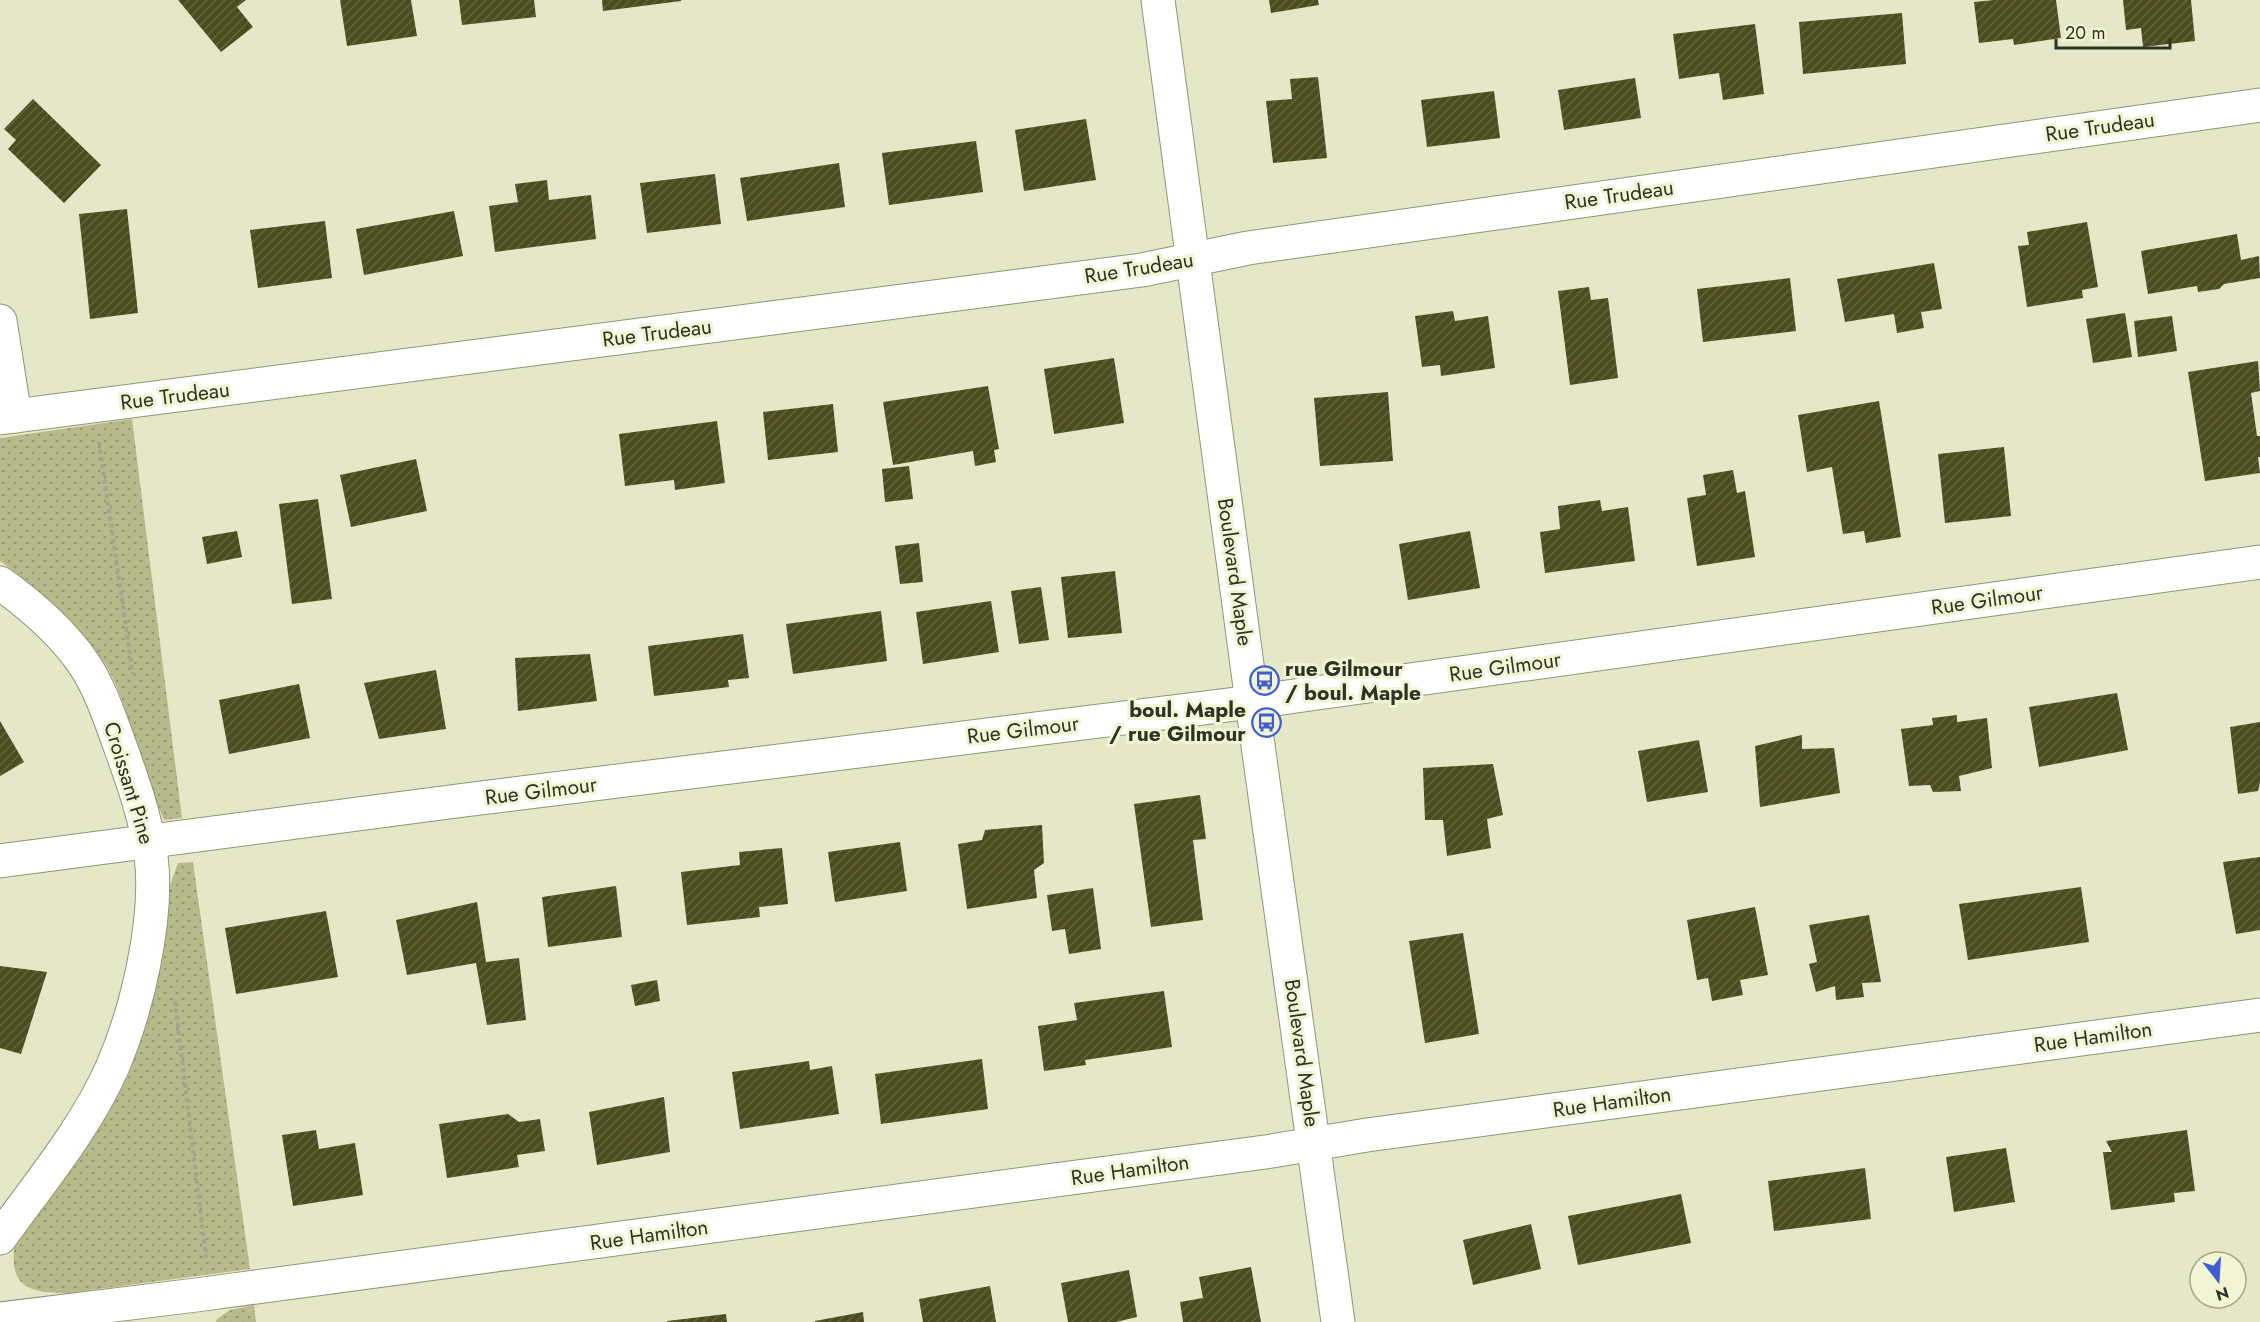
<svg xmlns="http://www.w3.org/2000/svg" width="2260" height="1322" font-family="Jost,sans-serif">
  <defs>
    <pattern id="grass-dots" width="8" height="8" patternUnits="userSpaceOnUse" patternTransform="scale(1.5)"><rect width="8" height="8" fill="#b7bb8c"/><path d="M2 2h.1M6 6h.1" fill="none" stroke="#959972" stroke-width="1.8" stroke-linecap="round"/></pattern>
    <pattern id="building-hatch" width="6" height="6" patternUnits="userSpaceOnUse" patternTransform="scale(1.5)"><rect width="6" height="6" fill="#4b4d1f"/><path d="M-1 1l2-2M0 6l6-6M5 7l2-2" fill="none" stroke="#63643f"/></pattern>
  </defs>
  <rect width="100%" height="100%" fill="#e4e8c6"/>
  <!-- grass -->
  <g fill="url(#grass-dots)">
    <path d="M132,419L182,818L164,820C157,803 149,787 142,769C129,733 125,693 103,661C76,622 38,589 0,561V438Z"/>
    <path d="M193,862L250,1269L68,1293C28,1293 8,1287 15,1242L98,1127L129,1074L146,1015L165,899L178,863Z"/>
    <path d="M254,1305L256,1322H216L217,1319L230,1310Z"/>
  </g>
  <!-- building -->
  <g fill="url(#building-hatch)">
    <path d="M178,0H246L237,7L253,27L221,52Z"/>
    <path d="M340,0H411L417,36L347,46Z"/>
    <path d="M459,0H534L536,17L462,25Z"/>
    <path d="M602,0H681V1L603,11Z"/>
    <path d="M1269,0H1318L1319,5L1271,13Z"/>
    <path d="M1994,0H2056L2061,38L2014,45L2013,39L1979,43L1974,2Z"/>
    <path d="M2123,0H2191L2195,41L2143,47L2141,28L2126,30Z"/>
    <path d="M1902,13L1906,64L1803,74L1799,22Z"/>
    <path d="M1755,24L1764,94L1723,100L1719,73L1679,79L1673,34Z"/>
    <path d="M1318,77L1327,158L1273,163L1266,101L1292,99L1290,79Z"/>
    <path d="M1635,78L1641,118L1564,130L1558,90Z"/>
    <path d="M1494,91L1500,138L1427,147L1421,100Z"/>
    <path d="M33,99L101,165L64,203L8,149L16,140L4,129Z"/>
    <path d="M1086,119L1096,180L1024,191L1015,130Z"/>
    <path d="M976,141L983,192L889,205L882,153Z"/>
    <path d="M839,163L845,207L747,221L740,178Z"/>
    <path d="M715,174L721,224L647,233L640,183Z"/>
    <path d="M547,180L549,200L591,195L596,239L495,252L489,206L518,202L515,184Z"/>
    <path d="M127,209L138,313L90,319L79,214Z"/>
    <path d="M454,211L463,256L364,275L356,229Z"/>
    <path d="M325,221L332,278L258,288L250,230Z"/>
    <path d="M2087,222L2098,287L2082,290L2083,298L2027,307L2018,246L2029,245L2027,232Z"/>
    <path d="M2237,234L2241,260L2259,256L2260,278L2224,284L2219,289L2198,292L2197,286L2148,294L2141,251Z"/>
    <path d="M1934,263L1942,309L1921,312L1924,328L1897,333L1894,314L1845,322L1837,279Z"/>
    <path d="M1790,278L1796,331L1703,342L1697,289Z"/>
    <path d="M1589,287L1591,300L1608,298L1618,378L1570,385L1558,291Z"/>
    <path d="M1453,311L1455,321L1488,316L1495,368L1441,376L1440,365L1422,367L1415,316Z"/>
    <path d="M2125,313L2132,357L2093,363L2086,319Z"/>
    <path d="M2172,316L2177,351L2138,357L2134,321Z"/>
    <path d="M1114,358L1124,423L1054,434L1044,369Z"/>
    <path d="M2258,361L2260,391L2251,393L2257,436H2260V457H2258L2260,473L2205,481L2188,372Z"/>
    <path d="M988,386L999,449L994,450L996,462L975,466L973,451L893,465L883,402Z"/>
    <path d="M1388,392L1393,461L1320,466L1314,398Z"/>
    <path d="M1879,401L1901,537L1866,543L1864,531L1843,534L1832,467L1807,472L1798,415Z"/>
    <path d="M833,404L838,452L768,460L763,412Z"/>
    <path d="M717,421L725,483L675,490L674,480L625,486L619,434Z"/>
    <path d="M2004,447L2011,516L1945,523L1938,454Z"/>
    <path d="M416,459L427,511L351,527L340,475Z"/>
    <path d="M909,466L913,499L885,502L882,469Z"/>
    <path d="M1733,470L1737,493L1745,491L1755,557L1697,566L1687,498L1706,495L1703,475Z"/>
    <path d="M318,499L332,599L292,604L279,504Z"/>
    <path d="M1600,500L1602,511L1628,507L1635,561L1545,573L1540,532L1560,529L1558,506Z"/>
    <path d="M237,531L242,557L207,564L202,537Z"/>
    <path d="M1470,531L1480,588L1408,600L1399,544Z"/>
    <path d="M919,543L923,582L900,584L895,546Z"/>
    <path d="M1115,571L1122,633L1068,638L1061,577Z"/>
    <path d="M1041,587L1049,640L1019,644L1011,591Z"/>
    <path d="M991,601L999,652L923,664L916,612Z"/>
    <path d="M881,611L887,661L793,674L786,624Z"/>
    <path d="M743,634L749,678L728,680L729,687L654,696L648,646Z"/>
    <path d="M590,654L597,701L518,711L515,658Z"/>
    <path d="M436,670L446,729L379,739L364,683Z"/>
    <path d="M299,684L310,738L229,754L219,700Z"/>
    <path d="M2117,693L2128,750L2039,767L2029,707Z"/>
    <path d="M1957,715V722L1987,718L1992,768L1959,776L1961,791L1933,792L1930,785L1909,786L1901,729L1933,725L1932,718Z"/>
    <path d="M0,721L24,762L0,776Z"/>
    <path d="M2260,722V783L2258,791L2238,794L2230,727Z"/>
    <path d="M1802,735V749L1834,748L1840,793L1760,807L1755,746Z"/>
    <path d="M1699,740L1708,792L1647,802L1638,751Z"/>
    <path d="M1493,764L1503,815L1487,819L1491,848L1447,856L1443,820H1425L1423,768Z"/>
    <path d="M1200,795L1206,839L1193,840L1203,920L1151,927L1134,804Z"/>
    <path d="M1042,825L1044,863L1034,870L1037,898L967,909L958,844L982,840L985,830Z"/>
    <path d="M900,842L907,891L835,902L828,852Z"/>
    <path d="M782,848L788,904L759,907L760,917L687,925L681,872L740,865L739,852Z"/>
    <path d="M2260,857V930L2236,934L2223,862Z"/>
    <path d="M616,886L622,937L548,947L542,897Z"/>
    <path d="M2081,887L2089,942L1968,960L1959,904Z"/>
    <path d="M1093,888L1101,949L1069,954L1065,929L1052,931L1047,895Z"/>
    <path d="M477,902L486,962L519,958L526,1020L487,1025L476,963L407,975L396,920Z"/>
    <path d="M1755,907L1768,975L1740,980L1743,995L1712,1001L1708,978L1697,980L1687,920Z"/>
    <path d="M326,911L338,977L236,994L225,928Z"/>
    <path d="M1869,915L1881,982L1862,983L1864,997L1836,1000L1835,986L1816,992L1809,964L1817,962L1809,925Z"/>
    <path d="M1463,933L1479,1034L1425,1043L1409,941Z"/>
    <path d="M0,966L47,972L21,1054L0,1048Z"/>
    <path d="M657,980L660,1001L635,1006L631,985Z"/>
    <path d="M1164,991L1172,1047L1085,1060L1086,1065L1044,1071L1038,1026L1077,1020L1074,1003Z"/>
    <path d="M982,1059L988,1109L881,1124L875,1074Z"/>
    <path d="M809,1061L810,1070L832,1066L839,1114L740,1129L732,1072Z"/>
    <path d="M664,1097L670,1152L597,1165L589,1112Z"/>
    <path d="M508,1114L519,1122L540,1119L545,1151L517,1155L519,1167L447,1178L439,1124Z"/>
    <path d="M316,1130L319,1149L355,1143L363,1195L293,1206L282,1135Z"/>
    <path d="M2187,1130L2195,1191L2174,1193L2175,1202L2111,1210L2103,1152H2112L2106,1141Z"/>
    <path d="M2006,1148L2015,1202L1954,1212L1946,1157Z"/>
    <path d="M1865,1168L1871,1219L1774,1231L1768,1181Z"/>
    <path d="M1681,1194L1691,1243L1578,1265L1568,1216Z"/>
    <path d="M1531,1224L1541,1269L1473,1285L1463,1240Z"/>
    <path d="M1251,1267L1261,1322H1183L1180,1302L1203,1298L1199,1277Z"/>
    <path d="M1129,1270L1137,1317L1116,1322H1068L1061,1283Z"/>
    <path d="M990,1286L996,1322H923L919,1299Z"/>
    <path d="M863,1312L864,1322H815V1321Z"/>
    <path d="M726,1314L727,1322H667V1321Z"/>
  </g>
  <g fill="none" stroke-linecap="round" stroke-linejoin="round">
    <defs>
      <g id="street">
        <path d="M0,321L15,416"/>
        <path d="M0,418L1142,270L1248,248L2260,105"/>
        <path d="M0,583C32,606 62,632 84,664C100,688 109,716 119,743C132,779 146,818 151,856C159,918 137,1011 112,1068C85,1129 38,1185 0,1238"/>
        <path d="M0,861L457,801L1252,702L2260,562"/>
        <path d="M0,1319L196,1295L1272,1151L1367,1135L2260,1015"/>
      </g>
      <path id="secondary" d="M1158,0L1252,702L1338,1322"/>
    </defs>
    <!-- street casing -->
    <use href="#street" stroke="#929576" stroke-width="35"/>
    <!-- secondary casing -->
    <use href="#secondary" stroke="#929576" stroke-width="35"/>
    <!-- path -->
    <g stroke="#a3a68c" stroke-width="4" stroke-dasharray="4.5 3" stroke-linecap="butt">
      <path d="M99,442L133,675"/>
      <path d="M175,1001L206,1258"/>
    </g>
    <!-- street -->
    <use href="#street" stroke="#fff" stroke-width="33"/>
    <!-- secondary -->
    <use href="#secondary" stroke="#fff" stroke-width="33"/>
  </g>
  <!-- icons -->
  <defs>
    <symbol id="bus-ring" viewBox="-11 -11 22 22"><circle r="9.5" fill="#f2f5d3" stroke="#415ed1" stroke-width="1.5"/><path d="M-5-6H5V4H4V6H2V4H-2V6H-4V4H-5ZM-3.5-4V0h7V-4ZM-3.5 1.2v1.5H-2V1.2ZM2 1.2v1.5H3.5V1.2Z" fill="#415ed1"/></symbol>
  </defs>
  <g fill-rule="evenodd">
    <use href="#bus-ring" x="1248" y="664" width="33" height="33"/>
    <use href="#bus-ring" x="1250" y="706" width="33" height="33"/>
  </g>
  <g text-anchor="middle" stroke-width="6" stroke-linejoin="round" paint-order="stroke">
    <!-- street labels -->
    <g font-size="21" fill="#313226" stroke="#f2f5d3">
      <text transform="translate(2100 127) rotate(-8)" y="7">Rue Trudeau</text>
      <text transform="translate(1619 195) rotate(-8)" y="7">Rue Trudeau</text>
      <text transform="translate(1139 268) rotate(-9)" y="7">Rue Trudeau</text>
      <text transform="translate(657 333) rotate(-7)" y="7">Rue Trudeau</text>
      <text transform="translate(175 396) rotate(-7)" y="7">Rue Trudeau</text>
      <text transform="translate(1235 572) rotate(82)" y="7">Boulevard Maple</text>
      <text transform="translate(1987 600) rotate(-8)" y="7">Rue Gilmour</text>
      <text transform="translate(1505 667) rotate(-8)" y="7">Rue Gilmour</text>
      <text transform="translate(1023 730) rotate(-7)" y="7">Rue Gilmour</text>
      <text transform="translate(129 783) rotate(73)" y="7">Croissant Pine</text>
      <text transform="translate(541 791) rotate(-7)" y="7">Rue Gilmour</text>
      <text transform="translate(2093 1037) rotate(-8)" y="7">Rue Hamilton</text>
      <text transform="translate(1302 1053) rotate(82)" y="7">Boulevard Maple</text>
      <text transform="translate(1612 1102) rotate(-8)" y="7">Rue Hamilton</text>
      <text transform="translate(1130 1170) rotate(-8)" y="7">Rue Hamilton</text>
      <text transform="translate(649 1235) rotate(-8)" y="7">Rue Hamilton</text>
    </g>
    <!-- poi labels -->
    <g font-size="21" font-weight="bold" fill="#313226" stroke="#f2f5d3" text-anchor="start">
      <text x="1285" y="676">rue Gilmour<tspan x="1285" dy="24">/ boul. Maple</tspan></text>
      <text x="1246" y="717" text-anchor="end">boul. Maple<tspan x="1246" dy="24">/ rue Gilmour</tspan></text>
    </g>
  </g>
  <!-- north arrow -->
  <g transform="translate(2218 1280) rotate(163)"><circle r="28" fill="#f2f5d3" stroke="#a5a78e" stroke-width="1.5"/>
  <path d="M0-4.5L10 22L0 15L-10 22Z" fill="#415ed1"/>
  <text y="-9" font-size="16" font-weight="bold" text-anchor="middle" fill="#313226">N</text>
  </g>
  <!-- scale -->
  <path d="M2056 39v9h114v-9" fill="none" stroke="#313226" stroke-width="3"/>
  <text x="2065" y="39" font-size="18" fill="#313226" stroke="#f2f5d3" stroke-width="4.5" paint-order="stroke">20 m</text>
</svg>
